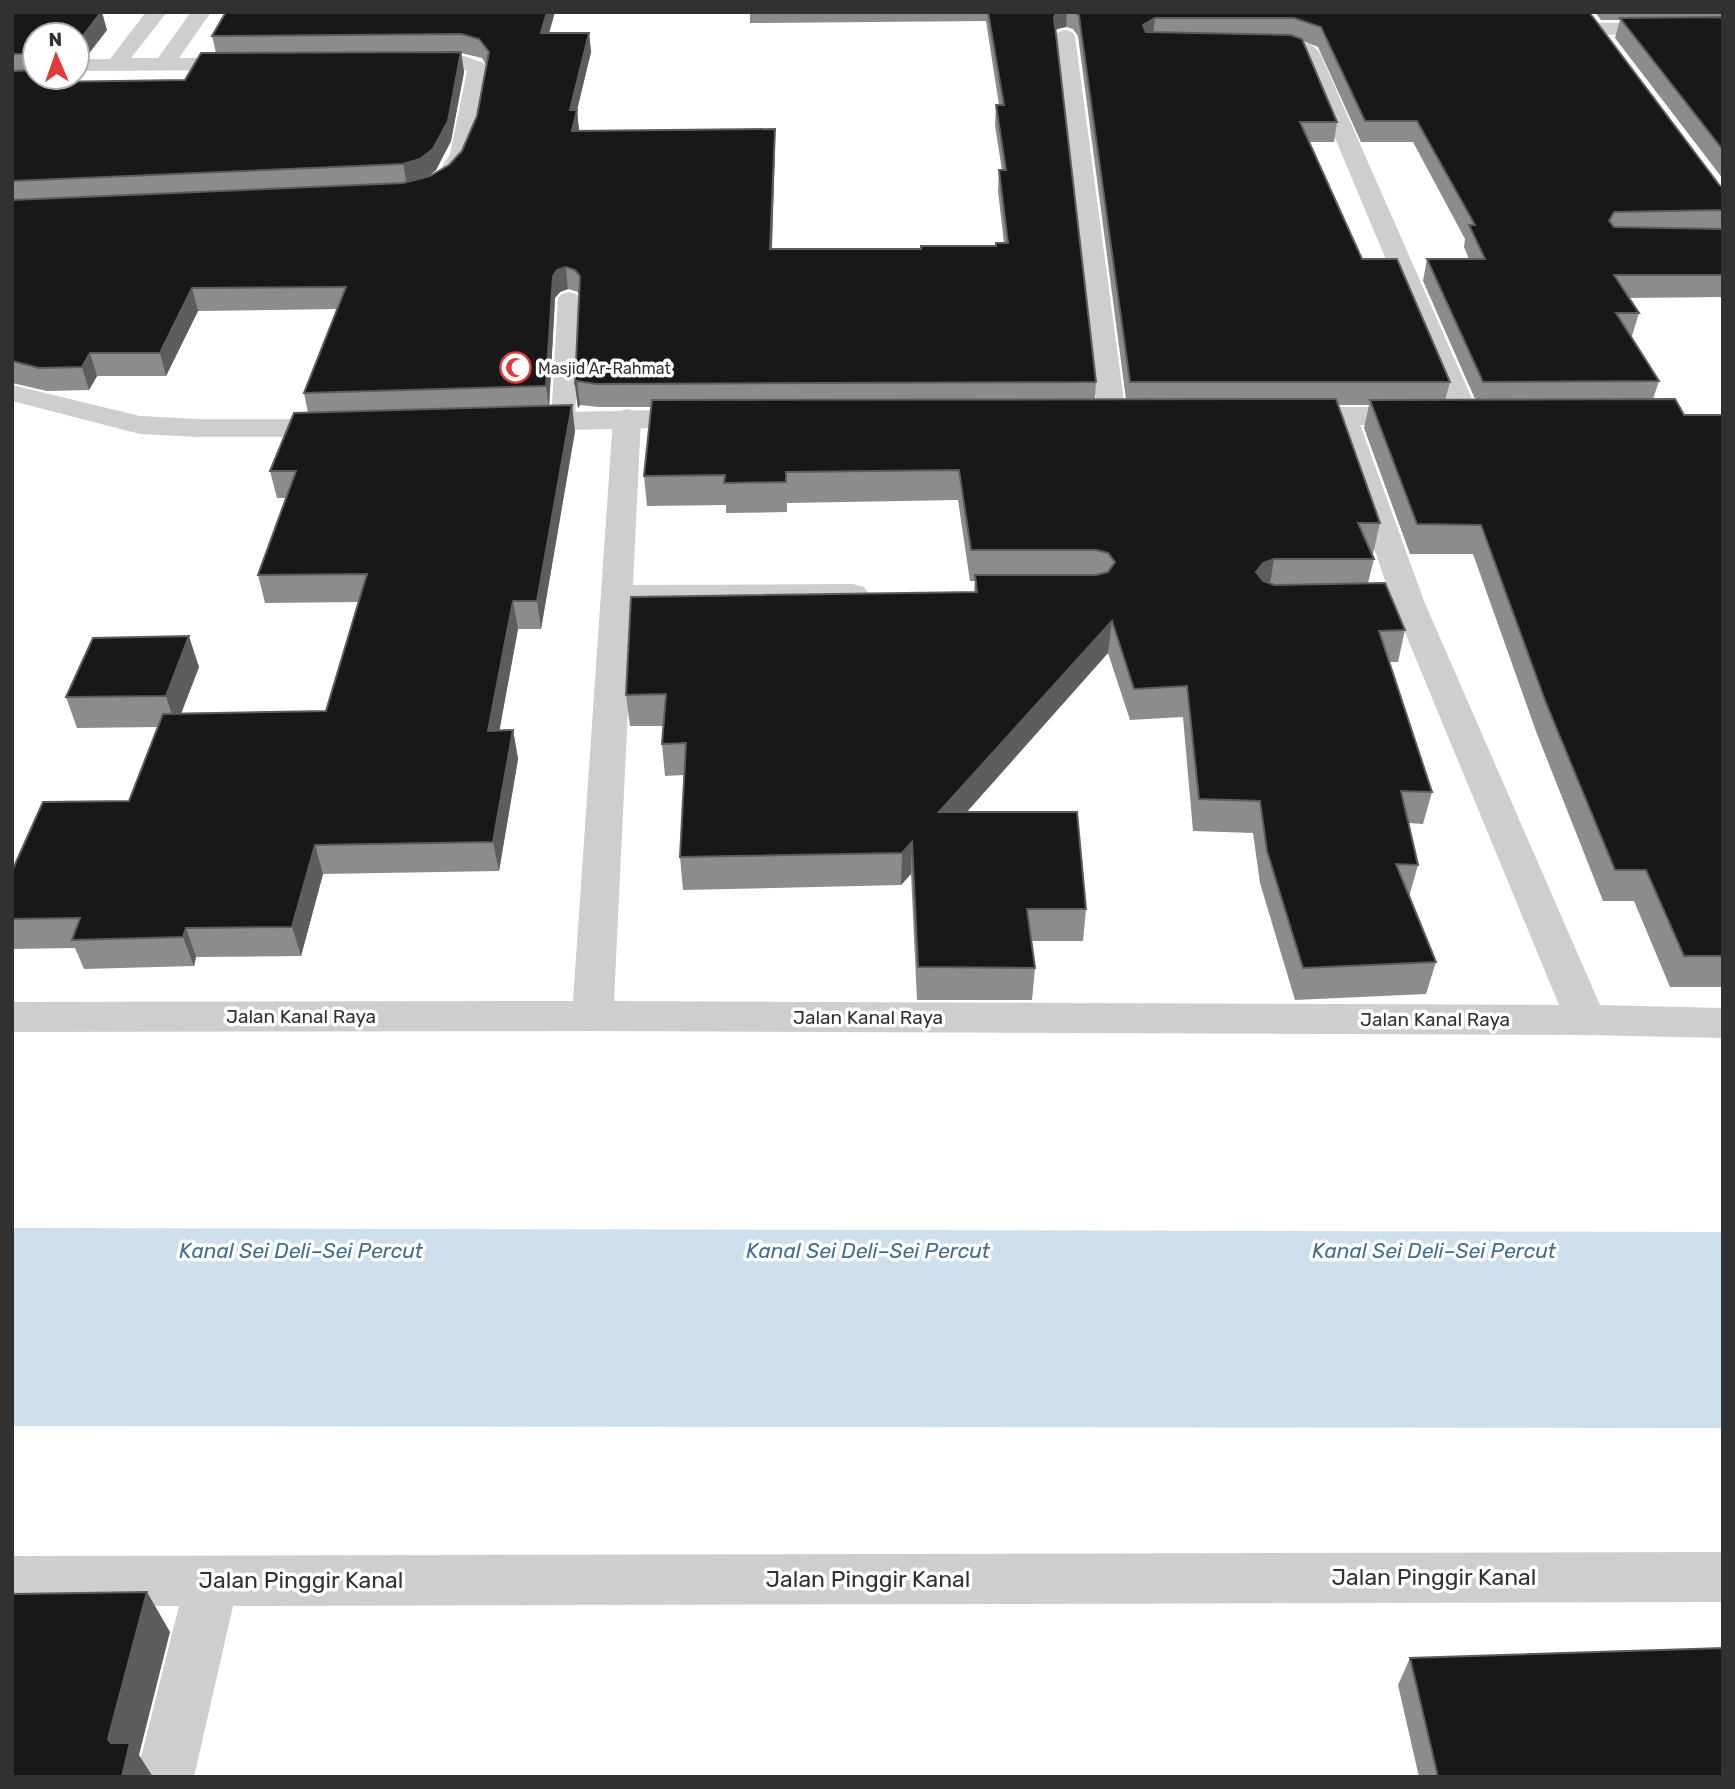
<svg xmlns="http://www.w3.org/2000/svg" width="1735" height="1789" font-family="Rubik,sans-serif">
  <rect width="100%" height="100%" fill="#fff"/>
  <!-- water -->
  <path fill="#cddfed" d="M12,1228L1723,1232V1428L12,1426Z"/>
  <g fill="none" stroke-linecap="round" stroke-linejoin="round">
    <!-- service -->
    <path fill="#cecece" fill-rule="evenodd" d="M569,292L576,294L580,298L575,420L571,425H555L551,420L558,298L562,294Z"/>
    <!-- minor -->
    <g fill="#cecece" fill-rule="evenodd">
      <path d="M146,12H167L131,58H158L191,12H211L179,58H246L253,60L256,64L253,68L246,70L77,71V59H110Z"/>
      <path d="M1723,22V34L1594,35L1587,33L1584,29L1587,25L1594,23Z"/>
      <path d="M1065,30L1072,32L1075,36L1126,416L1122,422L1112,425L1102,422L1098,416L1055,36L1058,32Z"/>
      <path d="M1255,40C1276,40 1306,34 1320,53L1480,417L1476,423L1466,426L1456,423L1452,417L1301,57L1293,52L1248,50L1245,46L1248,42Z"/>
      <path d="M464,56L484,63L489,71C481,103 476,208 422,195L418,190L436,176L450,154L467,71L461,68L411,69L404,67L401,63L404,59L411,57Z"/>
      <path d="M1343,407L1353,410L1357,416L1424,601L1600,1005L1723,1008V1038L1586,1035L593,1031L12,1032V1002L573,1001L613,418L617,412L627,409L637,412L641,418L633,585L853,584L864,587L869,594L864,601L853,604L633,605L614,1001L1559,1005L1392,601L1329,416L1333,410Z"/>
      <path d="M1723,1552V1602L233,1606L194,1777H136L179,1606H12V1556Z"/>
    </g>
    <!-- tertiary -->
    <g fill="#cecece" fill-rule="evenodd">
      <path d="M12,385L140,416L197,419H338L348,422L352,428L348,434L338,437H197L140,434L12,401Z"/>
      <path d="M1291,407H1420L1430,410L1434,416L1430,422L1420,425H1291L1281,422L1277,416L1281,410Z"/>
      <path d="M702,409L712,412L716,418L712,424L702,427L521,431L511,428L507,422L511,416L521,413Z"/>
    </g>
  </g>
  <!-- wall -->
  <g fill="#8c8c8c" fill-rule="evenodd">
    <path d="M12,12L107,30L87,56L35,35V77H58L59,82L185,80L216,53L212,36L325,13L555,12L549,33H589L591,52L577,110L579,131L775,149L772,249H921L996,246V243H1004L998,191L999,170H1002L995,126L996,105H999L986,21L750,23V12H1589L1720,186L1723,187V297L1629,298L1639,313L1632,336H1630L1659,381L1653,399L1684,415H1723V987H1670L1634,901H1603L1537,734L1473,554H1410L1364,428L1369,405H1338L1380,523L1373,554H1372L1374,559L1368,583L1405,630L1398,662H1389L1432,792L1423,824L1409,823L1418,865L1409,897L1436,962L1426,994L1295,1000L1260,883L1253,833L1193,831L1183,717L1130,720L1108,653L967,812L1086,909L1083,941H1031L1035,968L1032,1000H917L911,874L901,885L683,890L680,857L684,775L665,776L662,744L664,726H630L626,695L974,592L975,581H970L958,500L787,503V512L726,513V505L647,506L644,476L651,407H599L580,405L578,408L575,385L579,294L578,292L568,289L560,292L555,298L549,405L575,431L541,629H518L499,731L513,730L518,759L499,871L323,874L301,956L196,957L194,966L84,969L75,948L12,949V871L129,801L158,727L77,728L66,697L199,667L181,713L326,711L358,602L265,603L258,575L286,498H277L270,471L308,413L304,393L337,309L198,311L166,376H97L89,390L47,391L12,383ZM1066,27L1073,29L1078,36L1126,399H1095L1096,382L1055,32L1057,29ZM1303,41L1318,47L1361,142H1413L1465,239L1464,247L1469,259H1427L1423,281L1475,399L1445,400L1450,382L1362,259L1309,142H1334L1337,122ZM461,53L482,58L486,65L477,116L462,151L449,165L427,177L436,170L451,141L464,72Z"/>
    <path d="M1595,12H1723V179L1615,38L1620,20H1601Z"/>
    <path d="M1410,1658L1723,1777H1419L1398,1685Z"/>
  </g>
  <!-- shaded-wall -->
  <g fill="#5d5d5d">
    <path d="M101,12H102L107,30L87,56L77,57V37Z"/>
    <path d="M547,12H555L543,53L541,33Z"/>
    <path d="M1057,12H1067L1066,27L1057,29L1052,36L1054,17Z"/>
    <path d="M1155,18L1153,37L1141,44L1143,25Z"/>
    <path d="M589,33L591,52L577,110L579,130L574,152L570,110Z"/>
    <path d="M461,52L464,72L451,141L436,170L424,180L407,185L403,164Z"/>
    <path d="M51,77H58L62,90L47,82Z"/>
    <path d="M775,129V149L771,271L770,249Z"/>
    <path d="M566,267L568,289L560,292L555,298L549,409L546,386L553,276L557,270Z"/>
    <path d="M192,288L198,311L166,376L160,353Z"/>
    <path d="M90,353L97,376L89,390L82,367Z"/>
    <path d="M577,381L580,405L578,408L575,385Z"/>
    <path d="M572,405L575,431L541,629L537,601Z"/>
    <path d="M1274,559L1269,590L1256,572L1263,563Z"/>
    <path d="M513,601L518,629L494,760L488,731Z"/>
    <path d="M1112,621L1108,653L938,844L939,812Z"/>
    <path d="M189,636L199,667L176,727L166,696Z"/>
    <path d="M513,730L518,759L499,871L493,842Z"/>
    <path d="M912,842L911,874L901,885L902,853Z"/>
    <path d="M315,845L323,874L301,956L292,927Z"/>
    <path d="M186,928L196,957L194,966L183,937Z"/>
    <path d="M147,1592L170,1632L139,1755L153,1777H122L108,1739Z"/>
  </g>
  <!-- building -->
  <g fill="#181818" stroke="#5d5d5d" stroke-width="2">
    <path d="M12,12H101L82,37H77V35H35V54H12Z"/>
    <path d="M226,12H547L541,33H589L570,110H577L572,131L775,129L770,249H921V246H996V243H1008L999,170H1006L996,105H1004L988,12H1057L1054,17L1096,382L596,384L577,381L575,385L580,276L575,270L566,267L557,270L553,276L546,386L304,393L346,287L192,288L160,353H90L82,367L39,368L12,361V200L403,183L430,176L449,165L462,151L477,116L489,52L479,39L461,34L212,36Z"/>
    <path d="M1076,12H1589L1720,186L1723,187V210L1614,212L1609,221L1614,227L1723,229V275H1614L1639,313H1616L1659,381L1483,382L1427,259H1485L1469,225H1475L1417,121H1365L1321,27L1294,18H1155L1143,25L1146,32L1291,35L1302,39L1337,122H1300L1362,259H1397L1450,382H1130L1079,16Z"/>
    <path d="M1723,17V150L1620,18Z"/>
    <path d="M461,52L448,121L433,149L420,159L403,164L12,181V71L35,70V77H51L47,82L185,80L201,53Z"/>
    <path d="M1336,399L1380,523H1358L1374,559H1274L1263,563L1256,572L1263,581L1275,585L1385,583L1405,630L1379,631L1432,792L1401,791L1418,865L1396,864L1436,962L1303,968L1267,851L1260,801L1199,799L1187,686L1134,689L1112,621L939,812H1077L1086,909H1027L1035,968L918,967L912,842L902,853L680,857L686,743L662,744L666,694L626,695L631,597L977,592L975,575H1096L1108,572L1115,562L1108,553L1096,550H971L959,470L786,472V482L724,483L725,475L644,476L652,400Z"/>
    <path d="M1675,399L1684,415H1723V956H1684L1646,870H1615L1546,703L1481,525L1417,524L1370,400Z"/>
    <path d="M572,405L537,601H513L488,731L513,730L493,842L315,845L292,927L186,928L183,937L72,940L80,918L12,919V871L43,802L129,801L163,714L326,711L367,574L258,575L296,471H270L294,413Z"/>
    <path d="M189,636L166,696L66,697L93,638Z"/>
    <path d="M147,1592L108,1739L111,1743H130L122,1777H12V1594Z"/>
    <path d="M1723,1648V1777H1438L1410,1658Z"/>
  </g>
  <!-- icons -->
  <defs>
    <symbol id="mosque-ring" viewBox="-11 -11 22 22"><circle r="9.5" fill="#fff" stroke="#e2393c" stroke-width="1.5"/><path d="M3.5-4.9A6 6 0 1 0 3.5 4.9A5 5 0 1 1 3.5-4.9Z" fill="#e2393c"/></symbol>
  </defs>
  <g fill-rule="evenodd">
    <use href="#mosque-ring" x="498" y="350" width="35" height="35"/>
  </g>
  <g text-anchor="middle" stroke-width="7" stroke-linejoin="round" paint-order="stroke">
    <!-- far-poi labels -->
    <g font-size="16" fill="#313131" stroke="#fff" text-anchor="start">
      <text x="538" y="374">Masjid Ar-Rahmat</text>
    </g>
    <!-- street labels -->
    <g font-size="19" fill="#313131" stroke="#fff">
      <text x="301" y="1023">Jalan Kanal Raya</text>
      <text x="868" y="1024">Jalan Kanal Raya</text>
      <text x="1435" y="1026">Jalan Kanal Raya</text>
    </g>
    <!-- water labels -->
    <g font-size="21" font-style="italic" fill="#406e93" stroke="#fff">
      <text x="301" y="1258">Kanal Sei Deli–Sei Percut</text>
      <text x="868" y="1258">Kanal Sei Deli–Sei Percut</text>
      <text x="1434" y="1258">Kanal Sei Deli–Sei Percut</text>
    </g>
    <!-- near-street labels -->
    <g font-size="23" fill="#313131" stroke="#fff">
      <text x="1434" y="1585">Jalan Pinggir Kanal</text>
      <text x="868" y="1587">Jalan Pinggir Kanal</text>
      <text x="301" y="1588">Jalan Pinggir Kanal</text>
    </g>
  </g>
  <!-- border -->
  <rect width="1735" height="1789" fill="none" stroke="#313131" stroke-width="28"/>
  <!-- north arrow -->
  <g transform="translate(56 56) rotate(358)"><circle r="33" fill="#ffffff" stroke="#adadad" stroke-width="2"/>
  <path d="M0-5L12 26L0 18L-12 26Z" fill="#e2393c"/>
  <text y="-10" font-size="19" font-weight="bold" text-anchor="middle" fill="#313131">N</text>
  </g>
</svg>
